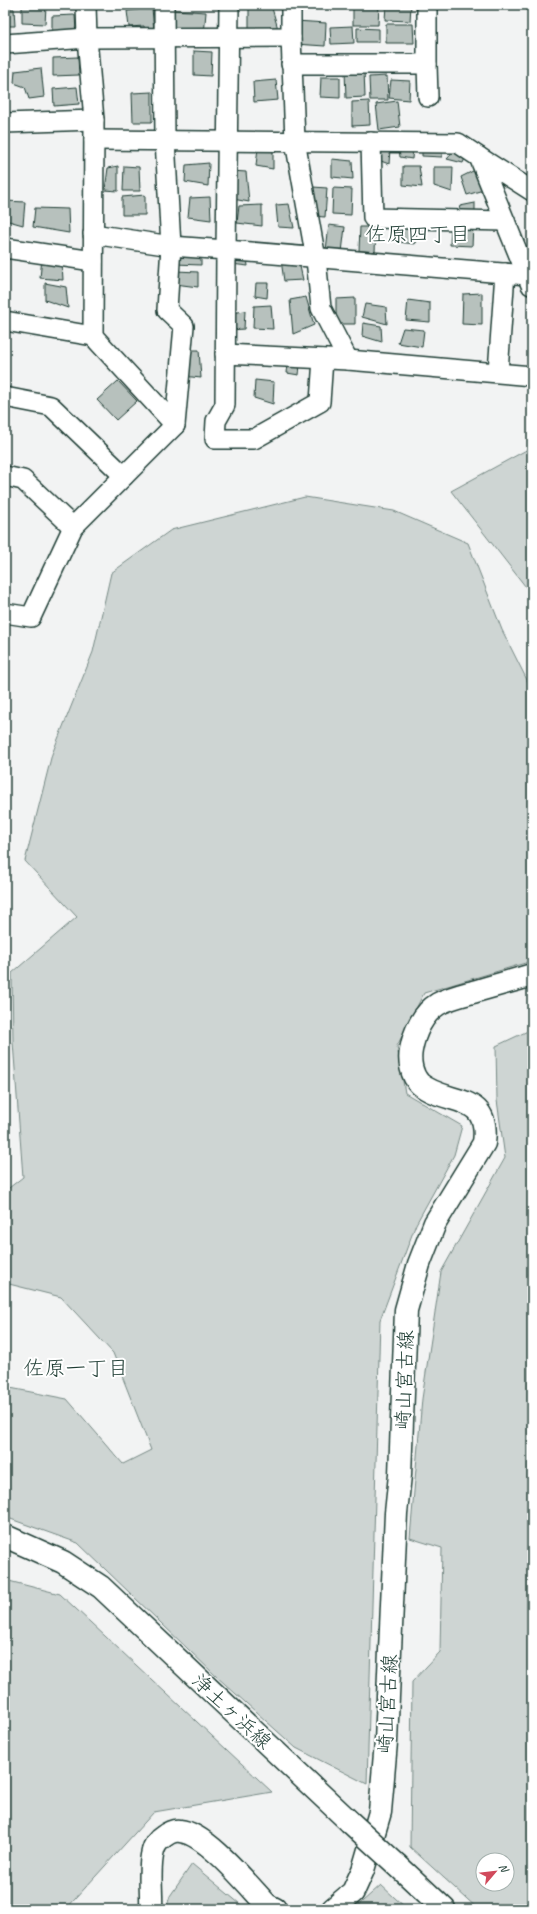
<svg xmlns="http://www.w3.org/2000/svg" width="537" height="1914" font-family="Caveat,'Klee One',sans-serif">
  <rect width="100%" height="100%" fill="#f2f3f3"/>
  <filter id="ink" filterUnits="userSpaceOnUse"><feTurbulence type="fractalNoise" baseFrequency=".025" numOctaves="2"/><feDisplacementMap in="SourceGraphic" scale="8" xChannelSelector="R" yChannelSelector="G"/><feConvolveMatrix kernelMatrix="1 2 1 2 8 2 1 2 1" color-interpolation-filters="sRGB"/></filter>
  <g filter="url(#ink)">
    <!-- green -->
    <g fill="#ced5d3" stroke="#768984" fill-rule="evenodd">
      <path d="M532,447V586L529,591L451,491Z"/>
      <path d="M305,497L394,511L468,543L502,630L532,690V961L424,993L397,1046L405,1093L462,1126L454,1155L416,1224L380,1320L367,1784L296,1748L216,1676L78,1543L5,1517V1387L67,1399L123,1464L151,1450L113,1353L61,1297L5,1283V1191L23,1177L13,1042L12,973L77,917L25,861L52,754L93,652L111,573L171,530Z"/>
      <path d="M532,1029V1909H478L410,1847L412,1682L440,1652L442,1548L410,1538L422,1399L441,1272L505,1158L497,1100L496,1046ZM483,1860H507V1884H483Z"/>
      <path d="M5,1580L60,1594L272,1792L154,1812L66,1909H5Z"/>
      <path d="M192,1864L246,1909H166L170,1896Z"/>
      <path d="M381,1885L407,1909H354Z"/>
    </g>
    <!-- building -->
    <g fill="#b7c1bd" stroke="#1f3d34">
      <path d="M22,5L46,6L45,24L22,23Z"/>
      <path d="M353,5H379L378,25H353Z"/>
      <path d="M386,5H411L410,21L385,20Z"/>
      <path d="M152,8L154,31L145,32L144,26L129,27L127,11Z"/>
      <path d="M249,8H272L278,29L249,28Z"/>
      <path d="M5,9H14L15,26H5Z"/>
      <path d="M174,10L206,12L204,35L173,32Z"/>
      <path d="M75,15L76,32H52V16Z"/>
      <path d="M296,21L326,23L325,46L295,44Z"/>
      <path d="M386,24H413L414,43H386Z"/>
      <path d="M353,26L354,43L331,44L330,27Z"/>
      <path d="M357,28L379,29V42H357Z"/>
      <path d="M194,51L212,52L211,76L194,75Z"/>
      <path d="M78,57L79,75L53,76V58Z"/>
      <path d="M41,68L44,97L29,99L25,87L14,83L15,71Z"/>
      <path d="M364,70L365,97L346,98L345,71Z"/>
      <path d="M387,76L388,100H370L369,77Z"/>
      <path d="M321,77H340V98L320,97Z"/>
      <path d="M276,80L278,100L254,102L253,82Z"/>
      <path d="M391,80L410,81L409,100L389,98Z"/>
      <path d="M77,87L79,104L54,106L53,89Z"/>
      <path d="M152,92V122H133L132,93Z"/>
      <path d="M369,101L370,125L352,126V102Z"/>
      <path d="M397,101L400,127L379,130L376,104Z"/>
      <path d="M413,146L412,159L400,157L399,148Z"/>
      <path d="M258,147H273V169L256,166Z"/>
      <path d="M422,147H442V157L422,156Z"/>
      <path d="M390,148L389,164L378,160L377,149Z"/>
      <path d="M456,149L466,156L463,163L447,159Z"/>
      <path d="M332,159L352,161L353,179L332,177Z"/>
      <path d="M209,163L208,186L185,182L186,165Z"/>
      <path d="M118,166V191L105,190L108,168Z"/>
      <path d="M124,166L139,167L140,191H123Z"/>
      <path d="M403,166H419L422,187L403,185Z"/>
      <path d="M434,167H453L452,192L434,186Z"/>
      <path d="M475,170L483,190L467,195L461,177Z"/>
      <path d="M5,171H9L5,187Z"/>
      <path d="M232,171L246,172L249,202L233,199Z"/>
      <path d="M313,187L327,188L325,217L311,216Z"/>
      <path d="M333,188L352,189L351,215L332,214Z"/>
      <path d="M145,195V215H122V197Z"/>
      <path d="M210,197L211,220L188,217L190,198Z"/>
      <path d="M5,201L25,202L23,225L5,220Z"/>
      <path d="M475,203V216L457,215L460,206Z"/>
      <path d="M289,204L294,228L278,227L276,205Z"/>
      <path d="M262,205V226L237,223L239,206Z"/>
      <path d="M35,208L68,209L69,233L33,227Z"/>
      <path d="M329,225L345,227L342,252L326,250Z"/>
      <path d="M399,226H418L415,244L398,242Z"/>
      <path d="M473,226L472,246L450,245L451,227Z"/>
      <path d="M360,227H376L375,252L359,251Z"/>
      <path d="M175,251L201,252V265L175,264Z"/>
      <path d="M232,256L247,258L248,266L231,264Z"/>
      <path d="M42,258L62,263L63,280L40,278Z"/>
      <path d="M281,260L299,262L303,280L284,281Z"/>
      <path d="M176,271L198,272V287L175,284Z"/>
      <path d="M45,283L66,287L68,308L45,300Z"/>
      <path d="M256,283H268L267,298L255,296Z"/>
      <path d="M482,293V325L462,324L463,294Z"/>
      <path d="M306,297L314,325L293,334L290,300Z"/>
      <path d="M355,298V324H336V299Z"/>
      <path d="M408,300L430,303V322L406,320Z"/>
      <path d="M365,304L386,307L387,324L362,317Z"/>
      <path d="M271,305L273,329L253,328L254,306Z"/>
      <path d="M245,311L244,329L230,330L231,313Z"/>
      <path d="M363,323L381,326L382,342L362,336Z"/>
      <path d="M403,328L424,330L422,347L398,343Z"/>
      <path d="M185,350H199L201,378L183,376Z"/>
      <path d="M288,363L300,364L299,375L287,373Z"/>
      <path d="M255,380L274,382L273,404L254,398Z"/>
      <path d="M118,381L137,401L116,420L97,400Z"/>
    </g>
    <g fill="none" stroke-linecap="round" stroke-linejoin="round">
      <defs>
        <g id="minor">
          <path d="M86,5L87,38L94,120L93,336"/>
          <path d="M229,5L226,250L527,275"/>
          <path d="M291,5V37L295,141L316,259L321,308L348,360"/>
          <path d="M5,44L87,38L291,37"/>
          <path d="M291,64H427L428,97"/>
          <path d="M427,64V5"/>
          <path d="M5,123L94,120"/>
          <path d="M94,140L458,143L479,157L531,285"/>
          <path d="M371,142L373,218L505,221"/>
          <path d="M479,157L532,191"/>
          <path d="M93,234L171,246L165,140L164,5"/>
          <path d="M5,248L93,261"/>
          <path d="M5,321L93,336L175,425"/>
          <path d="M225,354L348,360L532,376"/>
          <path d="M498,372L505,273"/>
          <path d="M5,397L51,406L124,476"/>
          <path d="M5,476L23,480L73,527"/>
          <path d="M5,613L31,617L73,527L175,425L184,326L167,310L171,246L226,250L225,405L216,421L215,439H254L320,402L323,359"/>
        </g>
        <g id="major">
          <path d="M5,1536L63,1562L101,1587L350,1822"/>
          <path d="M397,1865L444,1909"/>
          <path d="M151,1909C152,1891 148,1869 153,1851C154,1846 158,1840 163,1837C168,1833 174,1830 180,1831C206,1833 248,1885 267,1905L275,1909"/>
          <path d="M333,1909L353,1892L363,1870L380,1812L386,1742L396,1513L400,1475L406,1310L419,1264L435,1223L484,1143C491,1091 446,1106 420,1084C411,1075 409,1061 411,1050C414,1033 423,1013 438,1004C449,998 462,995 473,992C493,986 512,981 532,975"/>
        </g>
      </defs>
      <!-- minor casing -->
      <use href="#minor" stroke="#1f3d34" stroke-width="22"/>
      <!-- major casing -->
      <use href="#major" stroke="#1f3d34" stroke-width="25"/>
      <!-- minor -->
      <use href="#minor" stroke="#fff" stroke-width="19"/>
      <!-- major -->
      <use href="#major" stroke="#fff" stroke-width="22"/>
      <defs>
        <path id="major-bridge" d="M350,1822L397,1865"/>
      </defs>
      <!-- major-bridge casing -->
      <use href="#major-bridge" stroke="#1f3d34" stroke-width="25" stroke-linecap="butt"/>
      <!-- major-bridge -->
      <use href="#major-bridge" stroke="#fff" stroke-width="22"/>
    </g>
  </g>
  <g text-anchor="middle" stroke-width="4" stroke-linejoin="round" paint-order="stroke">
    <!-- street labels -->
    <g font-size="20" fill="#1f3d34" stroke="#fff">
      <text transform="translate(404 1380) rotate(-88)" y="7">崎山宮古線</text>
      <text transform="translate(387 1704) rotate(-87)" y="7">崎山宮古線</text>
      <text transform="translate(232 1711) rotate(43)" y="7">浄土ヶ浜線</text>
    </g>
    <!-- neighbourhood labels -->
    <g font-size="21" fill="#1f3d34" stroke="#fff">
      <text x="418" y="241">佐原四丁目</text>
      <text x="76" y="1375">佐原一丁目</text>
    </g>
  </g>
  <!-- margin -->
  <rect width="537" height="1914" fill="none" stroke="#fff" stroke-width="20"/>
  <rect x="10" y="10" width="517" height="1894" fill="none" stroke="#1f3d34" stroke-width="1.5" filter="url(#ink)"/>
  <!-- north arrow -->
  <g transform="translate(495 1872) rotate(62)"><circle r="19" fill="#ffffff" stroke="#a5b1ae"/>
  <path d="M0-3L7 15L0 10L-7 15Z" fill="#d1495b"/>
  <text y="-6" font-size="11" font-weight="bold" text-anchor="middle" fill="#1f3d34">N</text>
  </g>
</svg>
